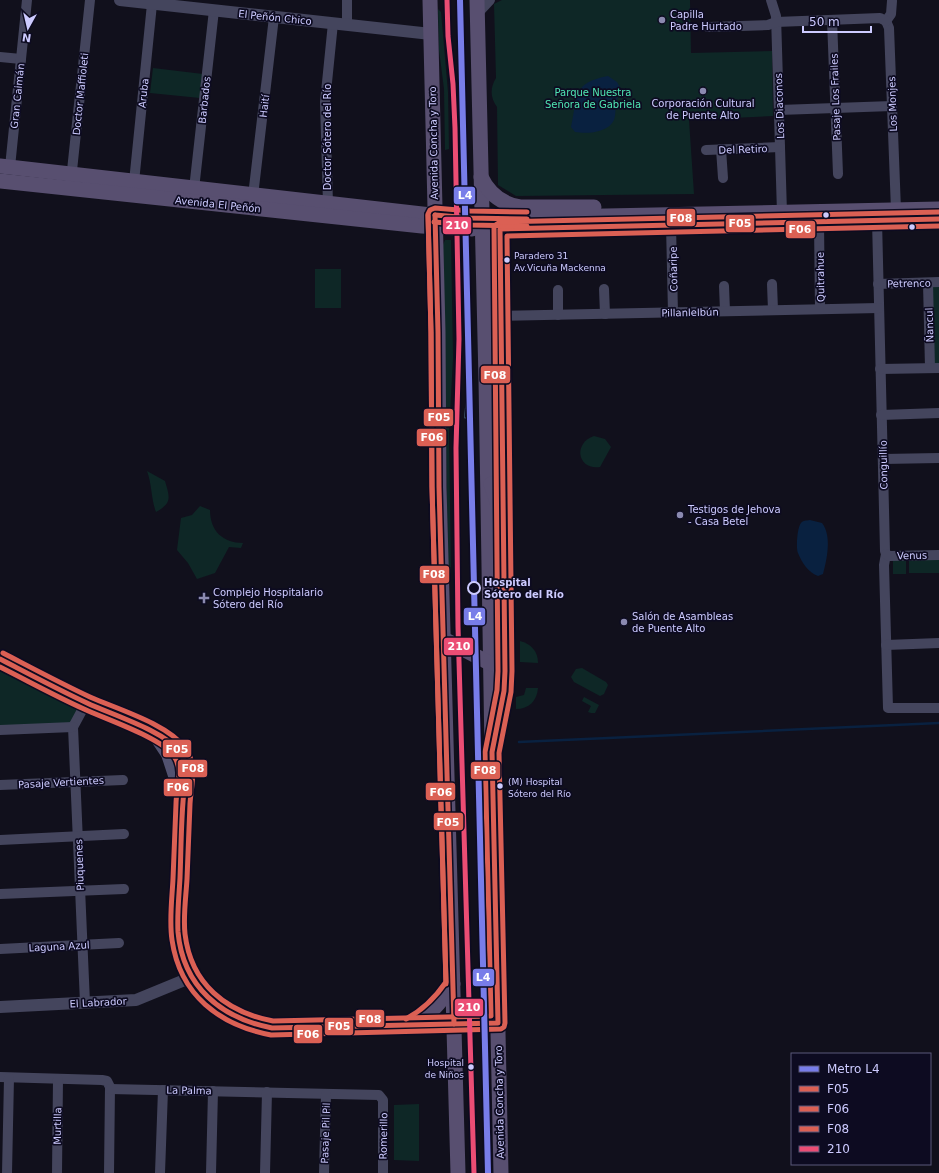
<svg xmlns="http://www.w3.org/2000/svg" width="939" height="1173" font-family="'DejaVu Sans',sans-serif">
  <rect width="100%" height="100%" fill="#11101c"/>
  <!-- green -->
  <g fill="#0e2726">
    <path d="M502,0H690L691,53L772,51L773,116L689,120L694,194L516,196L498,185L497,107C490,97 490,88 496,78L494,4Z"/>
    <path d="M438,9L441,12L448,92L449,149L445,150L444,89L439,50Z"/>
    <path d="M153,68L203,74L200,98L150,93Z"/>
    <path d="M445,240H451L453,358L449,433L451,573L448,572L443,245Z"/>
    <rect x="315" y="269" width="26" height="39"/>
    <path d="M931,287H939V364H932Z"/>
    <path d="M594,436L605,439L611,447L600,467C577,470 573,443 594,436Z"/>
    <path d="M147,471L165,481C170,498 172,503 156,512C151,499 152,484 147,471Z"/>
    <path d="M200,506L210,510C210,531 223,543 243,543L241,548L229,547L215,573L197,579L188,563L177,550L181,518L192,515Z"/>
    <rect x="893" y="558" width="13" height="16"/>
    <rect x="909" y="559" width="30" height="14"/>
    <path d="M520,641C531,644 538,651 538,663L520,662Z"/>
    <path d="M582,668L606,682L608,685L604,694L600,696L574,682L571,677L576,669Z"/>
    <path d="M0,671L79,710L72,725L0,726Z"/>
    <path d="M526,688H538C537,701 529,709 516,709V697L524,695Z"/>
    <path d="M584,697L599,705L595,713H591L588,712L591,706L582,701Z"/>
    <path d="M419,1104V1161L394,1160V1105Z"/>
  </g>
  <!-- water -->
  <g fill="#092140">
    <path d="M608,76L617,82L621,89C619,94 617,99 616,104C615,109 616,115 614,120C608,133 587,134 575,132L571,127C578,95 572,83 608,76Z"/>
    <path d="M810,520L822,523C832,536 827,559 823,574L818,576C809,573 802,563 798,553C796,548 797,528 801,523C803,520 806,521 810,520Z"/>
  </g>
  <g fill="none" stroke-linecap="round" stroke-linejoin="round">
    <!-- stream -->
    <path stroke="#092140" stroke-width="2.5" d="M519,742L939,723"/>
    <!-- minor -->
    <g stroke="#44455d" stroke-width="10">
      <path d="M347,0V25"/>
      <path d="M771,0L776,16L782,213"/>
      <path d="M478,13L490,0"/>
      <path d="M832,20L838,174"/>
      <path d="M886,21L889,28L896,210"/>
      <path d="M886,21L891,14L892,1"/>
      <path d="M708,27L768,25L776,22L880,18L886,21"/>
      <path d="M0,57L21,59"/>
      <path d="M779,110L892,106"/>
      <path d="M721,149L723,178"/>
      <path d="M706,150L780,147"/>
      <path d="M10,167L27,0"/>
      <path d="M71,180L90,0"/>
      <path d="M134,182L152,4"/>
      <path d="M194,189L214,10"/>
      <path d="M253,196L274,17"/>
      <path d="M328,204L325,102L333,23"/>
      <path d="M877,220L885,551L886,554L884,565L888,708H939"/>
      <path d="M819,222L820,309"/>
      <path d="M671,225L673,313"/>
      <path d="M928,283L930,368"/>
      <path d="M772,284L773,310"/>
      <path d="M878,284L939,282"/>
      <path d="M724,286L725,311"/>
      <path d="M604,289L605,314"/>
      <path d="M558,290V315"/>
      <path d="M501,316L879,308"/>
      <path d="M880,369L939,368"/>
      <path d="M881,415L939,413"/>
      <path d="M883,459L939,458"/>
      <path d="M886,554L889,556L939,555"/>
      <path d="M886,645L939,643"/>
      <path d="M73,727L85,1003"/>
      <path d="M73,727L86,703"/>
      <path d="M0,730L73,727"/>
      <path d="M0,785L123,780"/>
      <path d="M0,840L124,834"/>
      <path d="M0,894L124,889"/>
      <path d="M0,949L119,943"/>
      <path d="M0,1077L102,1080L107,1081L110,1087L109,1173"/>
      <path d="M110,1089L379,1095L383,1100V1173"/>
      <path d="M7,1173L9,1078"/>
      <path d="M57,1173L58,1079"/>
      <path d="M160,1173L163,1090"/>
      <path d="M211,1173L213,1091"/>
      <path d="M265,1173L267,1092"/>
      <path d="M324,1173L326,1094"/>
    </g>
    <!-- tertiary -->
    <g stroke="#44455d" stroke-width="12">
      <path d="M120,0L431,34"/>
      <path d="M496,729L504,691L505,671L500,229"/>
      <path d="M0,1007L136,1000L192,977"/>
    </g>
    <!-- secondary -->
    <g stroke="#525270" stroke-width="14">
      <path d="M0,659C29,674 58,689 87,703C109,713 169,734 180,752C188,766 187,785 183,800C182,826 181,852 180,879C179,899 176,920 179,940C186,988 224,1022 272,1028L498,1023"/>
      <path d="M156,736L168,754L182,797"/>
    </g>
    <!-- primary -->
    <g stroke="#584f70" stroke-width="15">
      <path d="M430,0L438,332L439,487L458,1173"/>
      <path d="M477,0L486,380L492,752L501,1173"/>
      <path d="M0,166L466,219L939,209"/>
      <path d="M481,177C489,194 502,204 520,207H594"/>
      <path d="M0,181L422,226L472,229"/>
      <path d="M491,484L503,519"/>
      <path d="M444,639L491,664L498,665L505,663"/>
      <path d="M409,1025C431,1015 440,1003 453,984"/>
    </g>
    <defs>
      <path id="rail" d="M466,417L469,389"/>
    </defs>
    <!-- rail casing -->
    <use href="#rail" stroke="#3d5666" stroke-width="4"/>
    <!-- rail -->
    <use href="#rail" stroke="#0d0b21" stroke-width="2.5" stroke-dasharray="8" stroke-linecap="butt"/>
    <defs>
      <g id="bus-1">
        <path d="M435,215L438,332L439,487L454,1024"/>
        <path d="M435,215L470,218L527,219"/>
        <path d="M0,659C29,674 57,689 87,703C110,714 165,731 180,752C190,767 184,785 183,802C181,827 181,852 180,878C179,896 177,914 178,932C183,987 221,1018 272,1028L498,1023L492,752L504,691L505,671L500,229L939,219"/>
      </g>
      <g id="bus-2">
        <path d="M428,215L431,332L432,487L446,984"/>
        <path d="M434,222L469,225L527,226"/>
        <path d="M0,667C28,681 55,696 84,709C105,719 162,738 174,756C184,771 176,788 176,804C175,829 174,854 173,879C172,899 169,920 172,940C180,995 219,1025 271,1035L501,1029L504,1027L505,1023L499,753L511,692L512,671L507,236L939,226"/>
      </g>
      <g id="bus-3">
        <path d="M3,653C32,668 60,683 90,697C117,709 168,724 185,748C198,765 191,785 190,804C189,829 188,854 187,879C186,897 183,916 185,934C191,984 226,1012 273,1021L491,1016L485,752L497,690L498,671L494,226L500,222L939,212"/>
        <path d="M406,1019C423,1010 435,998 446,982L432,487L431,332L428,214L430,210L435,208L470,211L527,212"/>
      </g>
      <path id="bus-4" d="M447,0L448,36L453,84L455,128L459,339L456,448L458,627L474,1173"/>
    </defs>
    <!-- bus-1 casing -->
    <use href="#bus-1" stroke="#0d0b21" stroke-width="8"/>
    <!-- bus-2 casing -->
    <use href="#bus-2" stroke="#0d0b21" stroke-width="8"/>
    <!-- bus-3 casing -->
    <use href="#bus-3" stroke="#0d0b21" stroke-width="8"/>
    <!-- bus-4 casing -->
    <use href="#bus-4" stroke="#0d0b21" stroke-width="8"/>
    <!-- bus-1 -->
    <use href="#bus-1" stroke="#db6054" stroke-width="5"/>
    <!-- bus-2 -->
    <use href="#bus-2" stroke="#db6054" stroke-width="5"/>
    <!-- bus-3 -->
    <use href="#bus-3" stroke="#db6054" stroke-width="5"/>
    <!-- bus-4 -->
    <use href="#bus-4" stroke="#eb4d74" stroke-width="5"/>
    <defs>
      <path id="metro-1" d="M460,0L488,1173"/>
    </defs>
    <!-- metro-1 casing -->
    <use href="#metro-1" stroke="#0d0b21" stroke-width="9"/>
    <!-- metro-1 -->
    <use href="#metro-1" stroke="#787de9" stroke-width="6"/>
  </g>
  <!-- markers -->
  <g fill="#8b8ab0" stroke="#0d0b21" stroke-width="1.5">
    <circle cx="662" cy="20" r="4"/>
    <circle cx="703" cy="91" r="4"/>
    <circle cx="680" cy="515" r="4"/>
    <path d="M202 592h4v4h4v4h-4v4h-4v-4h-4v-4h4z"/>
    <circle cx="624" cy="622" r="4"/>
  </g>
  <g fill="#cdcbff" stroke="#0d0b21" stroke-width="1.5">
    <circle cx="826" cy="215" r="3.5"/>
    <circle cx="912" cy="227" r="3.5"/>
    <circle cx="507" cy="260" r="3.5"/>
    <circle cx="500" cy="786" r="3.5"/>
    <circle cx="471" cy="1067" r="3.5"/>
  </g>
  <circle fill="#0d0b21" stroke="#cdcbff" stroke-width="2" cx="474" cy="588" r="6"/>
  <g text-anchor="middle" stroke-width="3.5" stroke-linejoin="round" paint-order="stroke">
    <!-- bus labels -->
    <g font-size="9" fill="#cdcbff" stroke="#0d0b21" text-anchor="start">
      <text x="514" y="259">Paradero 31<tspan x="514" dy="12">Av.Vicuña Mackenna</tspan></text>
      <text x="508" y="785">(M) Hospital<tspan x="508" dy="12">Sótero del Río</tspan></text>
      <text x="464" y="1066" text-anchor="end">Hospital<tspan x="464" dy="12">de Niños</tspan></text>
    </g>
    <!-- poi labels -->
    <g font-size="10" fill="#cdcbff" stroke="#0d0b21" text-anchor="start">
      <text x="670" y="18">Capilla<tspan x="670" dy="12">Padre Hurtado</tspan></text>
      <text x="703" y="107" text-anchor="middle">Corporación Cultural<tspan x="703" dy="12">de Puente Alto</tspan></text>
      <text x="688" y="513">Testigos de Jehova<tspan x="688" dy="12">- Casa Betel</tspan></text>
      <text x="213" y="596">Complejo Hospitalario<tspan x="213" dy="12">Sótero del Río</tspan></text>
      <text x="632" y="620">Salón de Asambleas<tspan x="632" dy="12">de Puente Alto</tspan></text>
    </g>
    <!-- street labels -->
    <g font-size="10" fill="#cdcbff" stroke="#0d0b21">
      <text transform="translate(275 17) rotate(6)" y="4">El Peñón Chico</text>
      <text transform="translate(143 93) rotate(-84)" y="4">Aruba</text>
      <text transform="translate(80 94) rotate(-84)" y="4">Doctor Maffioleti</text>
      <text transform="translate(17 96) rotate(-84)" y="4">Gran Caimán</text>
      <text transform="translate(835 97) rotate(-92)" y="4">Pasaje Los Frailes</text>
      <text transform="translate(204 100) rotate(-84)" y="4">Barbados</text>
      <text transform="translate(892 104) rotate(-92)" y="4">Los Monjes</text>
      <text transform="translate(264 106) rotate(-83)" y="4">Haití</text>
      <text transform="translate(779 106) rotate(-92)" y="4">Los Diaconos</text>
      <text transform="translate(327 137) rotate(-90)" y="4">Doctor Sótero del Río</text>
      <text transform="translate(433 143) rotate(-91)" y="4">Avenida Concha y Toro</text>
      <text transform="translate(743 149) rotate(-2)" y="4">Del Retiro</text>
      <text transform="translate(218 204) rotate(6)" y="4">Avenida El Peñón</text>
      <text transform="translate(673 269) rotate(-91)" y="4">Coñaripe</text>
      <text transform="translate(820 277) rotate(-91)" y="4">Quitrahue</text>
      <text transform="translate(909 283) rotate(-1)" y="4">Petrenco</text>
      <text transform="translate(690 312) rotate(-1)" y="4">Pillanlelbún</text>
      <text transform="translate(929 325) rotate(-92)" y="4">Ñancul</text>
      <text transform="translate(883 465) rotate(-91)" y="4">Conguillío</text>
      <text transform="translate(912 555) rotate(-1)" y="4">Venus</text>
      <text transform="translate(61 782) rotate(-3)" y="4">Pasaje Vertientes</text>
      <text transform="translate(79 865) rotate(-92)" y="4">Piuquenes</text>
      <text transform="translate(59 946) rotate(-3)" y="4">Laguna Azul</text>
      <text transform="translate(98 1002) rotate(-3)" y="4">El Labrador</text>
      <text transform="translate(189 1090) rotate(1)" y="4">La Palma</text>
      <text transform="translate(499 1102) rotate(-91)" y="4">Avenida Concha y Toro</text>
      <text transform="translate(57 1126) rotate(-89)" y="4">Murtilla</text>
      <text transform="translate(325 1133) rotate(-88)" y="4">Pasaje Pil Pil</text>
      <text transform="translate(383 1136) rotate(-89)" y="4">Romerillo</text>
    </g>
    <!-- park labels -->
    <g font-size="10" fill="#50e7b4" stroke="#0d0b21">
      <text x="593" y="96">Parque Nuestra<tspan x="593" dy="12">Señora de Gabriela</tspan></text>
    </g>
    <!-- stop labels -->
    <g font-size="10" font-weight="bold" fill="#cdcbff" stroke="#0d0b21" text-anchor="start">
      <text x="484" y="586">Hospital<tspan x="484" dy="12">Sótero del Río</tspan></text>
    </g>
  </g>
  <g stroke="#0d0b21" stroke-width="1.5">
    <rect x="453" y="186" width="23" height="19" rx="4" fill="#787de9"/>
    <rect x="666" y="208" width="30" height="19" rx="4" fill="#db6054"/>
    <rect x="725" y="214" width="30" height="19" rx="4" fill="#db6054"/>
    <rect x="442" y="216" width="30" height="19" rx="4" fill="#eb4d74"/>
    <rect x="785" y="220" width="31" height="19" rx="4" fill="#db6054"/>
    <rect x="480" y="365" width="31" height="19" rx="4" fill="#db6054"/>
    <rect x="423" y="408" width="31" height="19" rx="4" fill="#db6054"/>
    <rect x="416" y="428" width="31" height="19" rx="4" fill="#db6054"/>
    <rect x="419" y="565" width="31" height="19" rx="4" fill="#db6054"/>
    <rect x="463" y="607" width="23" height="19" rx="4" fill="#787de9"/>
    <rect x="443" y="637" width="31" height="19" rx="4" fill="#eb4d74"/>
    <rect x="162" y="739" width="30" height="19" rx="4" fill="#db6054"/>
    <rect x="177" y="759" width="31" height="19" rx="4" fill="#db6054"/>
    <rect x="470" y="761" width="31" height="19" rx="4" fill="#db6054"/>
    <rect x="163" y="778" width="30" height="19" rx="4" fill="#db6054"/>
    <rect x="425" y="782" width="31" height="19" rx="4" fill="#db6054"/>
    <rect x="433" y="812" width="31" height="19" rx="4" fill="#db6054"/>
    <rect x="472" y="968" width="23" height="19" rx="4" fill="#787de9"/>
    <rect x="454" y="998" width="30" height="19" rx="4" fill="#eb4d74"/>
    <rect x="355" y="1009" width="30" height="19" rx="4" fill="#db6054"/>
    <rect x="324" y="1017" width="30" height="19" rx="4" fill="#db6054"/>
    <rect x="293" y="1024" width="30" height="20" rx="4" fill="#db6054"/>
  </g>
  <g font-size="11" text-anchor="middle" font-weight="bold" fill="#fff">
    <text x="465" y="199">L4</text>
    <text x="681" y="222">F08</text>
    <text x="740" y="227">F05</text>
    <text x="457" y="229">210</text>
    <text x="800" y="233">F06</text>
    <text x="495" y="379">F08</text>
    <text x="439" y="421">F05</text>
    <text x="432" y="441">F06</text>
    <text x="434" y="578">F08</text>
    <text x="475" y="620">L4</text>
    <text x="459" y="650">210</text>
    <text x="177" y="753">F05</text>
    <text x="193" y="772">F08</text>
    <text x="485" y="774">F08</text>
    <text x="178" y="791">F06</text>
    <text x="441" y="796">F06</text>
    <text x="448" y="826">F05</text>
    <text x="483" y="981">L4</text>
    <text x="469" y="1011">210</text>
    <text x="370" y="1023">F08</text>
    <text x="339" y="1030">F05</text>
    <text x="308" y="1038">F06</text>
  </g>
  <!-- legend -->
  <rect x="791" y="1053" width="140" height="112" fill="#0d0b21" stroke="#5a587a"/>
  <rect x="799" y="1066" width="20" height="6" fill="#787de9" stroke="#5a587a"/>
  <text x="827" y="1073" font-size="12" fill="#cdcbff">Metro L4</text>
  <rect x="799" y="1086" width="20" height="6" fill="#db6054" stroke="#5a587a"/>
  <text x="827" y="1093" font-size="12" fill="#cdcbff">F05</text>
  <rect x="799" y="1106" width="20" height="6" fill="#db6054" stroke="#5a587a"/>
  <text x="827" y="1113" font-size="12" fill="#cdcbff">F06</text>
  <rect x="799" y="1126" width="20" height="6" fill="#db6054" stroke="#5a587a"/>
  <text x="827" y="1133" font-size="12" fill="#cdcbff">F08</text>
  <rect x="799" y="1146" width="20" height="6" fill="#eb4d74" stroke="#5a587a"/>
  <text x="827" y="1153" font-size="12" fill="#cdcbff">210</text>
  <!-- north arrow -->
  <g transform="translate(28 28) rotate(188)" stroke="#0d0b21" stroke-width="3" paint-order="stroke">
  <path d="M0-3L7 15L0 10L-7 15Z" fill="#cdcbff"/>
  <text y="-6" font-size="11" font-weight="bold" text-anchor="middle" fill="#cdcbff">N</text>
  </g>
  <!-- scale -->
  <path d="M803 26v6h68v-6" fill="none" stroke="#cdcbff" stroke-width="2"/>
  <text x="809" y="26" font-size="12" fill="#cdcbff" stroke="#0d0b21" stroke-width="3" paint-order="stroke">50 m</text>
</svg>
